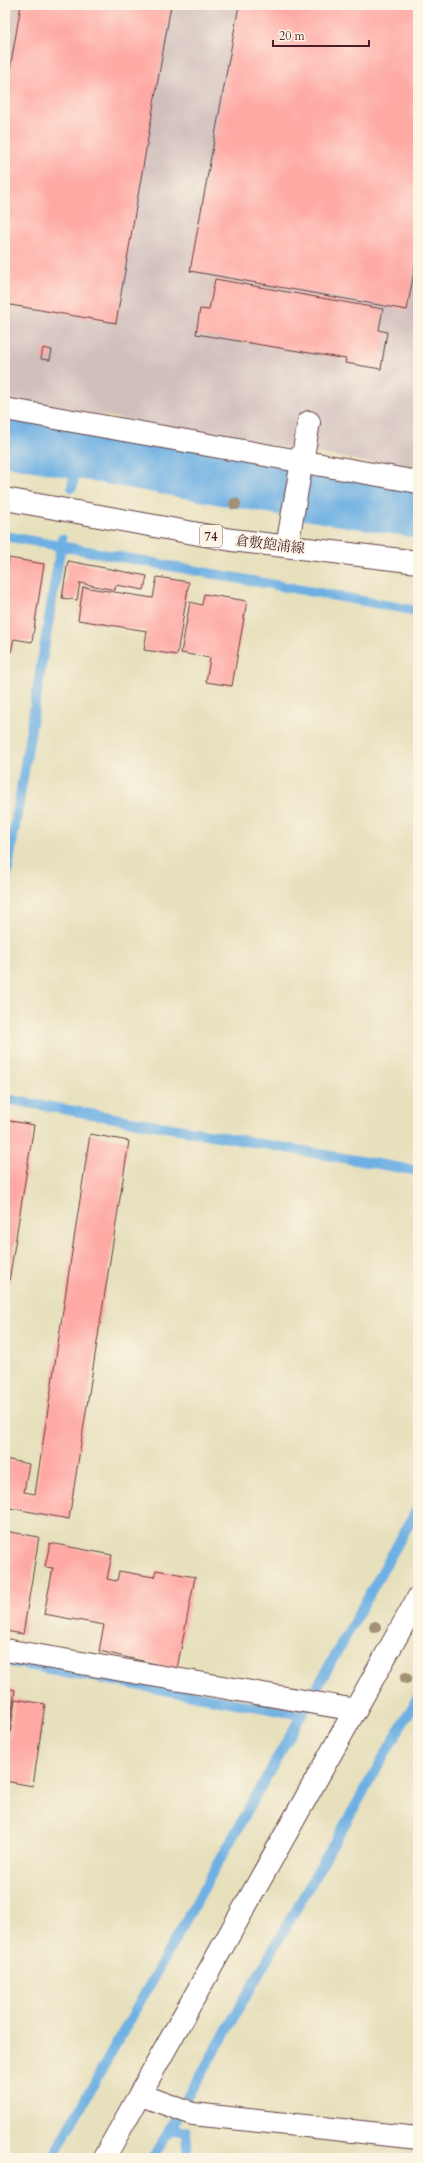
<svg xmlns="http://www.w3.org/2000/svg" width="423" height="2163" font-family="Cardo,'Noto Serif JP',serif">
  <rect width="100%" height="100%" fill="#fcf5e5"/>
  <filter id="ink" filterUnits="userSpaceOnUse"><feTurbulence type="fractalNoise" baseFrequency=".025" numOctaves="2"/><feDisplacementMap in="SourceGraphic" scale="8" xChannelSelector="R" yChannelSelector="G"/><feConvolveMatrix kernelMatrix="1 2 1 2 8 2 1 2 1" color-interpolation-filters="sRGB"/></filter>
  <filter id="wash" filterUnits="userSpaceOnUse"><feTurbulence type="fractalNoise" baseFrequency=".012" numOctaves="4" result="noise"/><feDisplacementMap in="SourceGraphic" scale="16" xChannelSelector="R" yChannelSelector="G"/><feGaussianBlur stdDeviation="0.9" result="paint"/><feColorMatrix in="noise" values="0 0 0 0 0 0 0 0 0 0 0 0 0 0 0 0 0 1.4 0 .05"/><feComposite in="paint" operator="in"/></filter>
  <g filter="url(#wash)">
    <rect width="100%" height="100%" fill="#e7e0bd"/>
    <!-- industrial -->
    <path fill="#d1bfbd" d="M5,5H418V471L5,398Z"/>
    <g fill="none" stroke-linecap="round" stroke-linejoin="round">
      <!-- stream -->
      <g stroke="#6eb0e3" stroke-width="10">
        <path d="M72,487L79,450"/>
        <path d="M5,536L418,611"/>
        <path d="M5,887L62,539"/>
        <path d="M5,1099L418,1171"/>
        <path d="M5,1661L302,1715"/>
        <path d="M169,2129L186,2132L188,2158"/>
        <path d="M52,2158L418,1508"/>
        <path d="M153,2158L418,1697"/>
      </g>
      <!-- river -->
      <path stroke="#6eb0e3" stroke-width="57" d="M5,437L327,495L418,509"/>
    </g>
    <g id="blocks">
      <!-- building -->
      <g fill="#fea9a4">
        <path d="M21,5H171L116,323L5,304V98Z"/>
        <path d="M239,5H418V250L407,310L190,271Z"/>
        <path d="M215,279L383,309L379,330L387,332L381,369L345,363L346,359L196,334L200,309L209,310Z"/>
        <path d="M43,348L52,350L50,360L41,359Z"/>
        <path d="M9,558L44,564L32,642L14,639L11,652L5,651V582Z"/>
        <path d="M68,561L147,576L144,590L116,585L115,590L80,583L77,600L62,598Z"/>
        <path d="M157,577L189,582L177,655L144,650L147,631L78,620L83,587L153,598Z"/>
        <path d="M204,594L247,601L232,686L206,682L210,658L181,653L190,602L202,605Z"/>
        <path d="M5,1120L34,1125L6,1300H5Z"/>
        <path d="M90,1134L129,1141L69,1519L5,1507V1459L29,1464L24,1492L35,1494Z"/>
        <path d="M5,1531L39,1537L23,1634L5,1631Z"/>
        <path d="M50,1543L112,1555L107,1579L117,1581L119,1571L154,1577L156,1570L195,1577L177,1669L99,1651L104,1625L44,1614L53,1568L45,1567Z"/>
        <path d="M5,1688L15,1690L6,1748H5Z"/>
        <path d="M15,1699L45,1704L33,1786L5,1781V1768Z"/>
      </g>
    </g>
  </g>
  <g filter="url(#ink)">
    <use href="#blocks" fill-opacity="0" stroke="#623c41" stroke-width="1"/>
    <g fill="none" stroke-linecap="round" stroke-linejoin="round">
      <defs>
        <g id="minor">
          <path d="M5,409L418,482"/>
          <path d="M287,546L309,422"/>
          <path d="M5,1650L356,1710"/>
          <path d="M141,2095L193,2114L418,2138"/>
          <path d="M104,2158L418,1598"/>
        </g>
        <path id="major" d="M5,499L232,540L418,562"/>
      </defs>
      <!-- minor casing -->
      <use href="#minor" stroke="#623c41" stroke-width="24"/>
      <!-- major casing -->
      <use href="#major" stroke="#623c41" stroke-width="24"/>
      <!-- minor -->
      <use href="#minor" stroke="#fff" stroke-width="22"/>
      <!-- major -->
      <use href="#major" stroke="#fff" stroke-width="22"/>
    </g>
    <!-- trees -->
    <g fill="#a39176">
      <circle cx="235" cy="504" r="6"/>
      <circle cx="375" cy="1627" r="6"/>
      <circle cx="406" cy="1678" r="6"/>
    </g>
  </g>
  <g text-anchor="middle" stroke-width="4" stroke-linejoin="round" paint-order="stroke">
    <!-- shield labels -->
    <rect fill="#fcf5e5" stroke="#7f5f63" stroke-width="1" x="200" y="525" width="22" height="22" rx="3"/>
    <g font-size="13" font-weight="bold" fill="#4a1f2b">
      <text x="211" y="541">74</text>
    </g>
    <!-- street labels -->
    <g font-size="14" fill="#4a1f2b" stroke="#fcf5e5">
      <text transform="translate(270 544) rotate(7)" y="5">倉敷飽浦線</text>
    </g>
  </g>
  <!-- margin -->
  <rect width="423" height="2163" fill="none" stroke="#fcf5e5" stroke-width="20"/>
  <!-- scale -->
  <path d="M273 40v6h96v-6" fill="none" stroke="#4a1f2b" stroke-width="2"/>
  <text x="279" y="40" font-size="12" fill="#4a1f2b" stroke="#fcf5e5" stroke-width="3" paint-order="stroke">20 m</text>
</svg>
